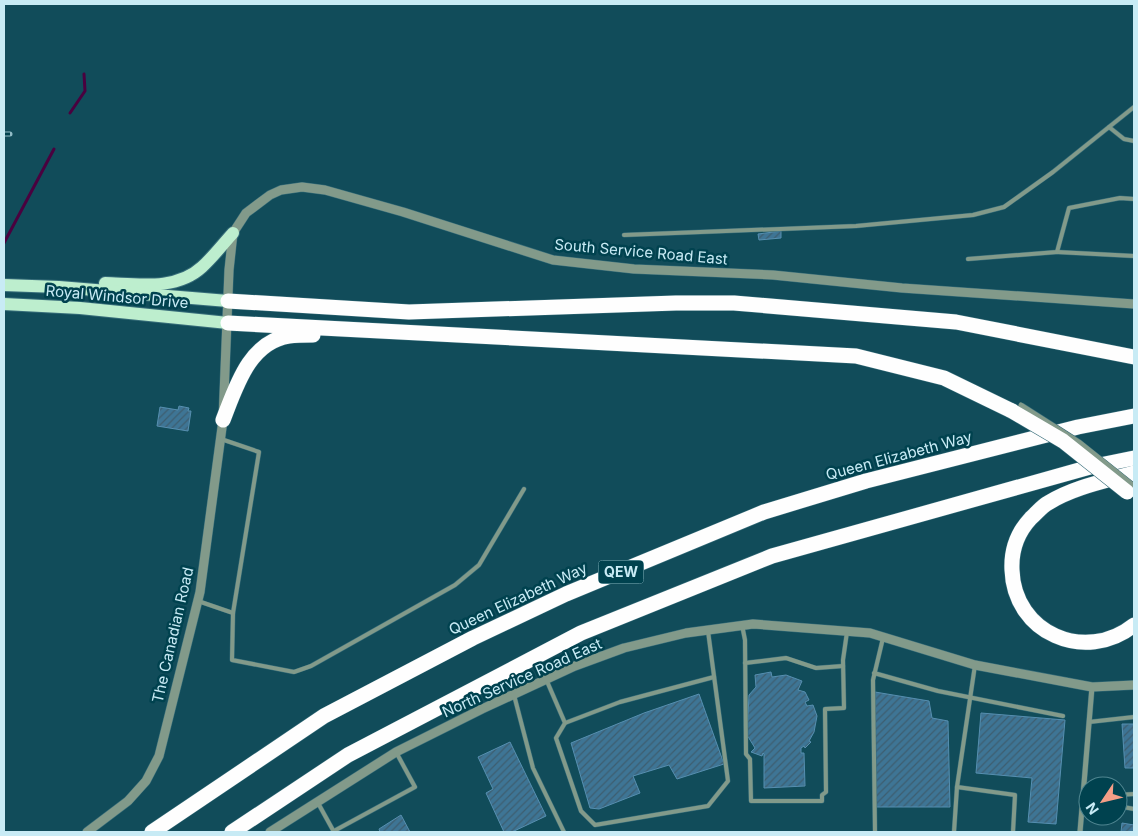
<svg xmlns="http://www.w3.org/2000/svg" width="1138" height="836" font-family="Inter,sans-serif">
  <defs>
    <pattern id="building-hatch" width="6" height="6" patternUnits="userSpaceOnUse" patternTransform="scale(1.25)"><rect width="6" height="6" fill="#3e7595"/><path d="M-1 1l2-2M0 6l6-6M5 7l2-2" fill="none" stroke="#3d5e70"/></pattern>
  </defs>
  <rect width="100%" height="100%" fill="#114c5a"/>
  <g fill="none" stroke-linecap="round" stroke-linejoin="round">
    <!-- stream -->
    <g stroke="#4a013f" stroke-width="3">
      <path d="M70,113L85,91L84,74"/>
      <path d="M4,243L54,149"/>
    </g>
  </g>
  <!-- building -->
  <g fill="url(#building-hatch)" stroke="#578fb0">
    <path d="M781,231V238L759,240L758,234Z"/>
    <path d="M179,406L189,408L188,411H191L188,431L157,426L160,407L178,410Z"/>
    <path d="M771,672L772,677L786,675L802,681L798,690L805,692L809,700L805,702L807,706L813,705L817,716L814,732L809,741L811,742L805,748L804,746L801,748V753H804L805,786L764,788V754L763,753L762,756L751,752L755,748L747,735L749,695L756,687L755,675Z"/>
    <path d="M875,692L929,701L932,718L948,721L950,807H876Z"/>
    <path d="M699,694L724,764L677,779L669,765L633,776L640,793L599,809L590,808L571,743L644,713Z"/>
    <path d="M981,713L1065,720L1056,824L1028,822L1032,778L976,773Z"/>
    <path d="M1122,724H1134V768H1125Z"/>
    <path d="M510,742L546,816L512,832H504L486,793L493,789L478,757Z"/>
    <path d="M401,815L410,832H380L379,829Z"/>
    <path d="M1122,823L1134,825V832H1121Z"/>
  </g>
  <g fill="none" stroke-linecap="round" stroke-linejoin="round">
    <defs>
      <g id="service">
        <path d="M1109,127L1134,107"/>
        <path d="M624,235L856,226L973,215L1004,207L1053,172L1109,127L1124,139L1134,141"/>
        <path d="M1057,252L1134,256"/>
        <path d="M968,259L1057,252L1069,208L1120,198L1134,199"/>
        <path d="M221,439L259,452L233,613L232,660L294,672L311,666L455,585L479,565L524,489"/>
        <path d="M198,601L233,613"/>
        <path d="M742,625L745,640L746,754L750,759L751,801H822V795L826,792L825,709L844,708L843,660L847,632"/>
        <path d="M745,663L786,658L816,668L843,666"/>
        <path d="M874,673L938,691L1063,716"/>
        <path d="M546,679L565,723L556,738L581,811L595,825L708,806L728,781L708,631"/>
        <path d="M514,695L533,768L564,832"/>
        <path d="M1089,722L1134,717"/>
        <path d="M565,723L620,702L714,677"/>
        <path d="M957,787L1015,795L1013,832"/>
        <path d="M1118,795L1134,794"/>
        <path d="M318,803L334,832"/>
        <path d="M1118,806L1134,809"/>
        <path d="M334,831L415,787L396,752"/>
        <path d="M875,832L873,680L883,638"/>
        <path d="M954,832L957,787L975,665"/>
      </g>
      <path id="minor" d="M1080,832L1092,687"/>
      <g id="tertiary">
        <path d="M87,832L128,801L146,781L159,756L200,592L223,420L229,270L233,233L246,213L270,195L281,190L302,187L325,190L403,212L553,260L634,269L773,275L902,288L1134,304"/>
        <path d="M270,832L396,752L482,709L575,666L624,648L686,633L753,624L870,633L975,665L1092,687L1134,685"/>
      </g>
      <g id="primary">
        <path d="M105,283C137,284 176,291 202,267C213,257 223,244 233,233"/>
        <path d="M4,285L59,287L228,301"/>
        <path d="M4,304L80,308L228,323"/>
      </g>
      <g id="motorway">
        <path d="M228,301L409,312L676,303H734L956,322L1134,357"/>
        <path d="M228,323L856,356L944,378L1012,411"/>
        <path d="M223,420C236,387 249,342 289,336C297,335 305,335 313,335"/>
        <path d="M1134,473C1106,481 1074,487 1048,503C1042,506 1037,513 1031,518C1017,533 1011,550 1012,570C1014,633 1085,664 1134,625"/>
        <path d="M152,832L324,716L473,638L566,594L764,512L866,481L1078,427L1134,416"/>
        <path d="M232,832L348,755L581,633L772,556L1090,467L1134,458"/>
      </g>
    </defs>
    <!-- service casing -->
    <use href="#service" stroke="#366c79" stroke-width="5"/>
    <!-- minor casing -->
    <use href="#minor" stroke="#366c79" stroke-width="6"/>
    <!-- tertiary casing -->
    <use href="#tertiary" stroke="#366c79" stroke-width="10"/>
    <!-- primary casing -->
    <use href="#primary" stroke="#366c79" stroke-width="14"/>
    <!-- motorway casing -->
    <use href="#motorway" stroke="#366c79" stroke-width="16"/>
    <!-- service -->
    <use href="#service" stroke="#829a8a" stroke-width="4"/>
    <!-- minor -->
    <use href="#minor" stroke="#829a8a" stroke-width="5"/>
    <!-- tertiary -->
    <use href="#tertiary" stroke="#829a8a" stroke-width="9"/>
    <!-- primary -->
    <use href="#primary" stroke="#bdeece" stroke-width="12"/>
    <!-- motorway -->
    <use href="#motorway" stroke="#fefefe" stroke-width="15"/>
    <defs>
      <path id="rail" d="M4,134H10"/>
    </defs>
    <!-- rail casing -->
    <use href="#rail" stroke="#91bbc6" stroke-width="5"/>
    <!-- rail -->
    <use href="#rail" stroke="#00424f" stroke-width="3" stroke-dasharray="9" stroke-linecap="butt"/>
    <defs>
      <path id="minor-bridge" d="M1021,405L1079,442L1134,486"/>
      <path id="motorway-bridge" d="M1012,411L1063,441L1127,492"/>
    </defs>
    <!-- minor-bridge casing -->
    <use href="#minor-bridge" stroke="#366c79" stroke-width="6" stroke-linecap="butt"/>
    <!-- motorway-bridge casing -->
    <use href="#motorway-bridge" stroke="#366c79" stroke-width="16" stroke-linecap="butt"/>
    <!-- minor-bridge -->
    <use href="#minor-bridge" stroke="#829a8a" stroke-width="5"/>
    <!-- motorway-bridge -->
    <use href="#motorway-bridge" stroke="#fefefe" stroke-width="15"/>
  </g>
  <g text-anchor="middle" stroke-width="5" stroke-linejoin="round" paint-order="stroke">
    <!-- shield labels -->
    <rect fill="#00424f" stroke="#8cb8c3" stroke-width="1" x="598.5" y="560.5" width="45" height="23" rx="4"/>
    <g font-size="14" font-weight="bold" fill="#c8ebf5">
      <text x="621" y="577">QEW</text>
    </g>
    <!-- street labels -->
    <g font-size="15" fill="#c8ebf5" stroke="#00424f">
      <text transform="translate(641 252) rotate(5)" y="5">South Service Road East</text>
      <text transform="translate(117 297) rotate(5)" y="5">Royal Windsor Drive</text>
      <text transform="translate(899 456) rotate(-15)" y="5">Queen Elizabeth Way</text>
      <text transform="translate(518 599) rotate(-25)" y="5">Queen Elizabeth Way</text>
      <text transform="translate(173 635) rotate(-77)" y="5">The Canadian Road</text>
      <text transform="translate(522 678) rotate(-24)" y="5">North Service Road East</text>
    </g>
  </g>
  <!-- border -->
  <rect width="1138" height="836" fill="none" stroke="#c8ebf5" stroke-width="10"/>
  <!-- north arrow -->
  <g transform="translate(1103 801) rotate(235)"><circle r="24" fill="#00424f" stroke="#508691"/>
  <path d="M0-4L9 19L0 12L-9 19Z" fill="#f49e87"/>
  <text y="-8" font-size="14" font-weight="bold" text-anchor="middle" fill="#c8ebf5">N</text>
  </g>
</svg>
